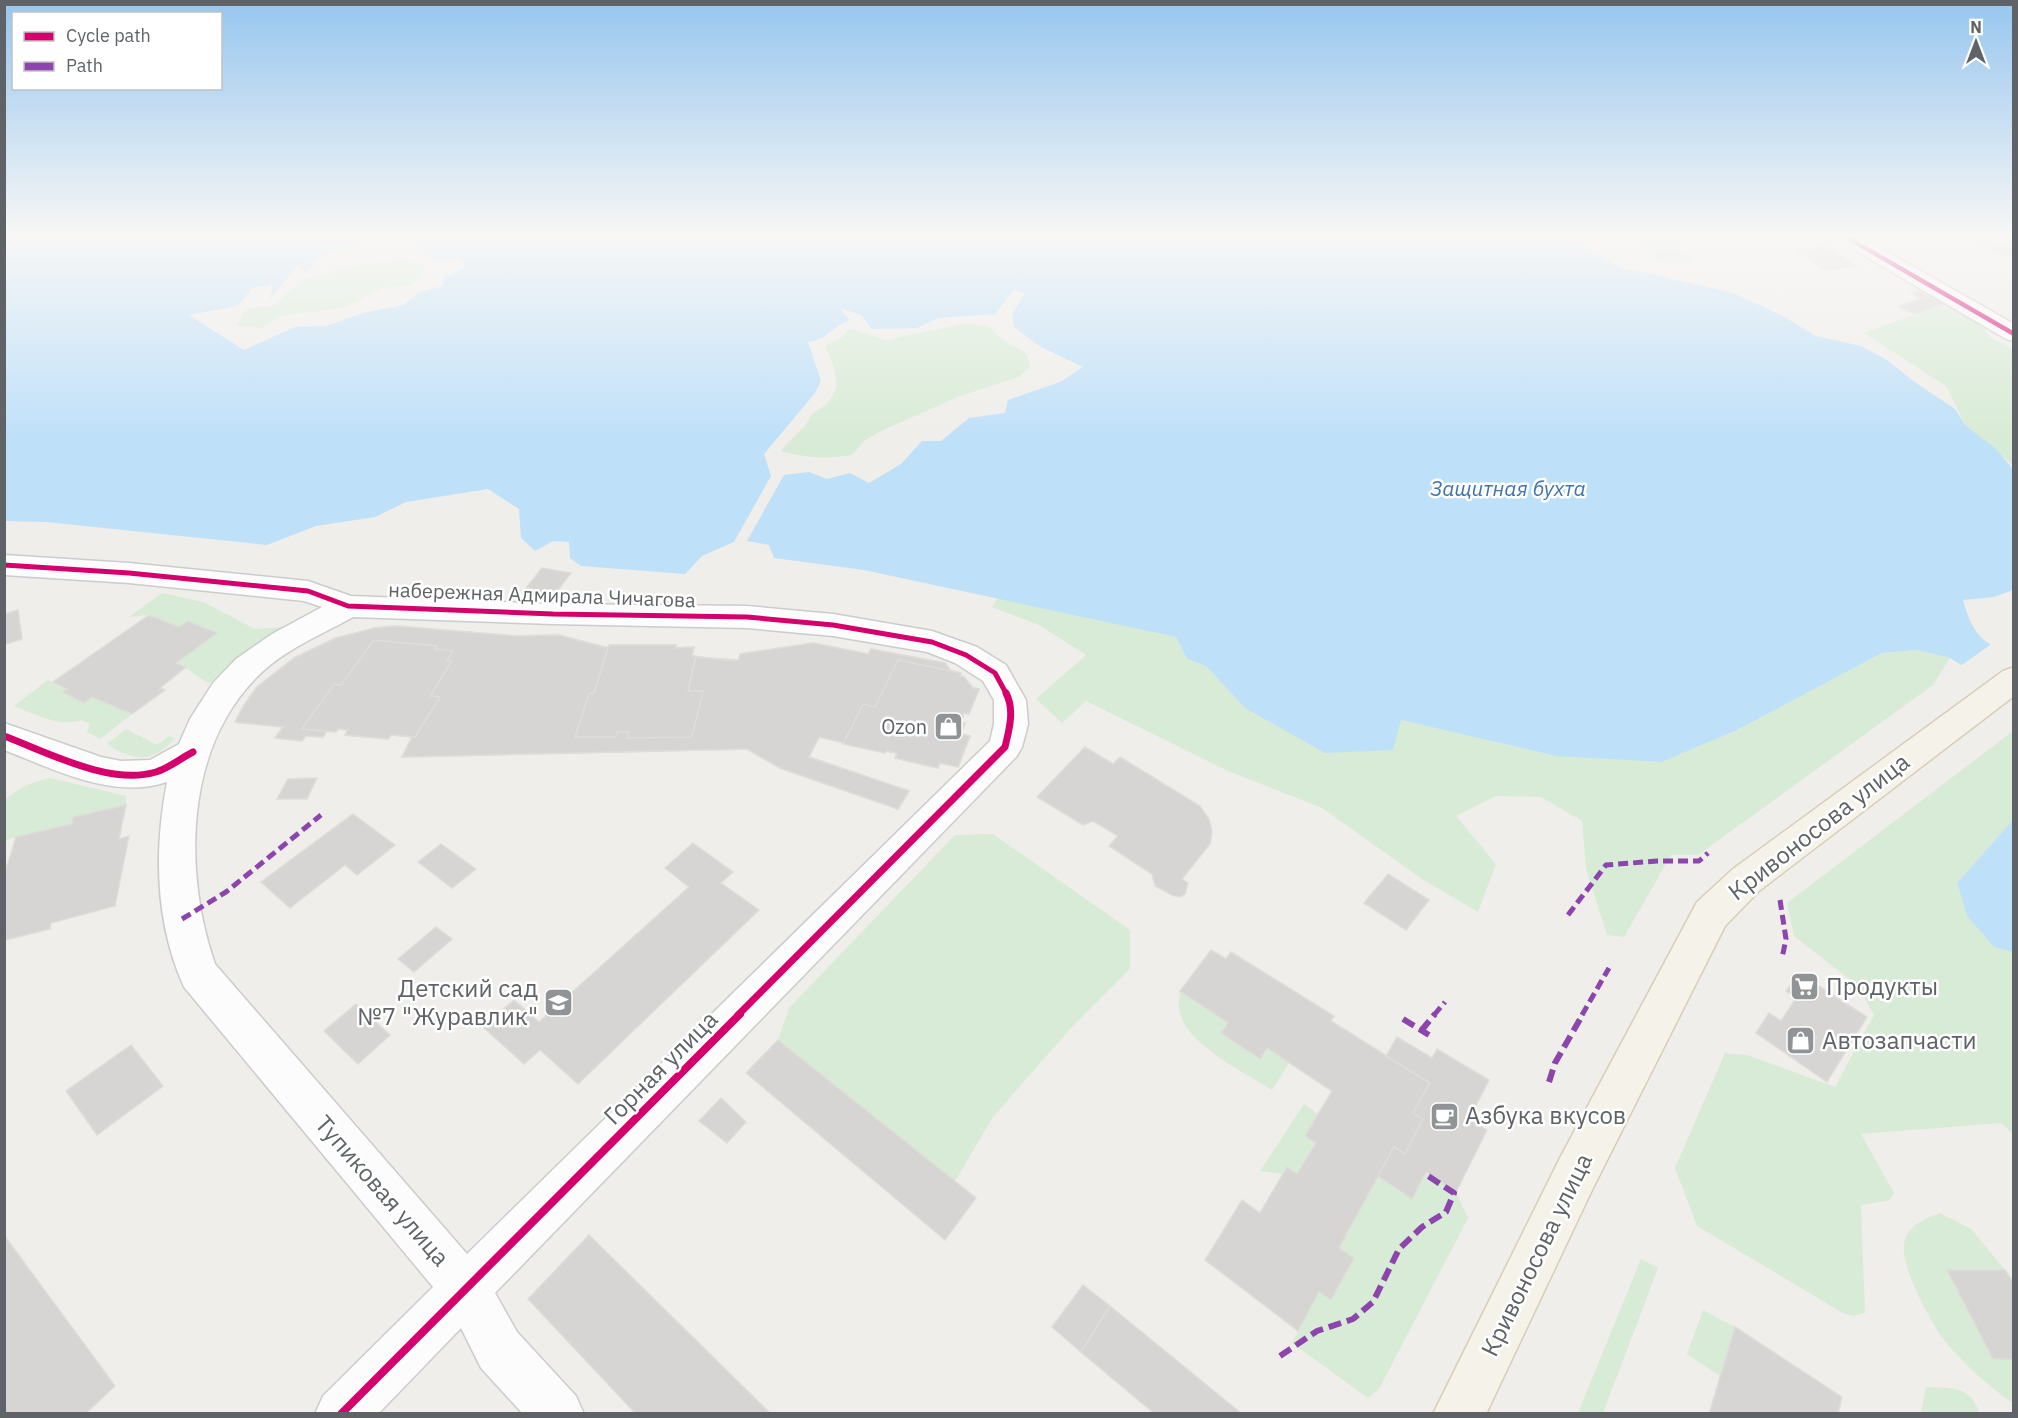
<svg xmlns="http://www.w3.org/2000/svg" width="2018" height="1418" font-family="'IBM Plex Sans',sans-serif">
  <rect width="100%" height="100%" fill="#efeeea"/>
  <!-- green -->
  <g fill="#d8ebd6">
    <path d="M1629,238H1675L1693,261L1675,264L1653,260L1645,249Z"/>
    <path d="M402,260L425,265L420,280L408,286L383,288L342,308L281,316L262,328L237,326L246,309L275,305L301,280L356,265Z"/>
    <path d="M1943,304L1984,327L1989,337L2013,349V465L1966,426L1946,386L1864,333Z"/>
    <path d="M968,323L990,326C998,341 1014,345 1027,354L1030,367L1019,377L960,396L881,431L864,441L852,455C827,459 806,458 781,451C788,441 797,435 804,427C808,423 809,418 812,415C816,410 823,408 827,403C845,386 833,364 825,346L841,338L850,328L885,340Z"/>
    <path d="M162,593L203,602L255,629L286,627C257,641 233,660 210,683C197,678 189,668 176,663L217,632L188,621L179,627L149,615L129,617Z"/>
    <path d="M998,598L1176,637L1187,659L1206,666L1245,708L1401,720L1556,756L1737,730L1882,653L1917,650L1950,658L1933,685L1698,855H1671L1624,937L1607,935L1586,869L1582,821L1541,797L1496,796L1456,816L1496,864L1478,912L1422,879L1322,808L1228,771L1086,701L1062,723L1036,699L1086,655L1039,625L992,607Z"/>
    <path d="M48,680L67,689L62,692L92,697L132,714L100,739L87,732L90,724L82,720C59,728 35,714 14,706Z"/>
    <path d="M126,729L157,745L169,736L175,738C154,763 133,762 107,744Z"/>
    <path d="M2013,731V820L1957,883L1967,916L1994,947L2013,952V1134L2001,1123L1861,1134L1894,1193L1890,1200L1861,1205L1865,1313L1853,1316L1843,1313L1697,1226L1675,1168L1725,1053L1747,1055L1835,1087L1874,1015L1858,986L1794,936L1787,903Z"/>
    <path d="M50,778L126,796V805L74,817L72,824L5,840V800C18,788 32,782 50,778Z"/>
    <path d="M993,834L1130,930V969L1071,1028L993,1117L955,1181L778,1040L789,1008L955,835Z"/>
    <path d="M1180,991L1228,1023L1221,1033L1259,1059L1267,1048L1289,1063L1272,1090C1244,1072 1186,1045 1179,1010C1178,1004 1180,997 1180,991Z"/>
    <path d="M1304,1104L1318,1114L1316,1143L1297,1174L1288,1167L1283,1174L1260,1171Z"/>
    <path d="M1426,1172L1456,1192L1468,1218L1379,1389L1368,1398L1292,1343L1319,1292L1331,1300L1353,1258L1339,1248L1378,1176L1412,1199Z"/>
    <path d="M1940,1213L1971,1229L2005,1270L1947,1271L1993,1359H2013V1403C1991,1389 1962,1362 1945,1341C1931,1323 1900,1266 1904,1244C1907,1225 1925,1219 1940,1213Z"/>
    <path d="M1641,1259L1658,1268L1603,1413H1578Z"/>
    <path d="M1703,1310L1735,1327L1720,1376L1687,1354Z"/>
    <path d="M1926,1387C1949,1388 1971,1385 1979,1413H1921Z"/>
  </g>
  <!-- water -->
  <g fill="#bfe0f9">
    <path d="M5,238H342L358,243L356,247C341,252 321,252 310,263L314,265L306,273L298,265L270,299L273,284L253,288L237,306L189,315L244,350L295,327L326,326L363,313L403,305L420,292L443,286L444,277L466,267L459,259L433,258L415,249L427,238H1557L1578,244L1623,268L1731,292L1781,315L1816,336L1861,346L1887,360L1916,383L1955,409L1966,426L1996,449L2013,469V590L1994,597L1963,600C1974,638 1981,639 2013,659V697L1950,658L1917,650L1882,653L1737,730L1661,762L1556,756L1401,720L1393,750L1325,753L1245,708L1206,666L1187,659L1176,637L864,570L774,558L769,545L747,541L784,475L809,472L827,479L850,473L869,483L901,464L922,441H941L969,418L1005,413L1008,400L1060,382L1083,367L1041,347L1014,327L1012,314L1025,293L1014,290L995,314L938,318L917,328L872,329L861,315L840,308L849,320C831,328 827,340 808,342L821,381L815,393L764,454L771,476L734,542L702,556L685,574L581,566L570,558L569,542L553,541L535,551L521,538L519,509L488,489L406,502L375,517L316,526L267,545L46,522L5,521Z"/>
    <path d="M2013,820V952L1994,947L1967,916L1957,883Z"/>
  </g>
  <!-- pier -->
  <path fill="#efeeea" d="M1993,643L2014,655V700L1959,667Z"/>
  <!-- building -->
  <g fill="#d6d5d3" stroke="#deddd9" stroke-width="1.5">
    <path d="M2010,238L2014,240V257L2007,258L1978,242Z"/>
    <path d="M1826,246L1857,266L1825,270L1795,250Z"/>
    <path d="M1920,291L1943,304L1914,314L1898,306L1921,299L1911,293Z"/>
    <path d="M542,568L571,573L552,598L522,593Z"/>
    <path d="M18,610L22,639L4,645V614Z"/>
    <path d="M149,615L179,627L188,621L217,633L176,663L186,667L160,688L165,690L132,714L92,697L84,703L62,692L67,689L53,682Z"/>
    <path d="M395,626L515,636L559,635L608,648L594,693L589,694L575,737H616L617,732H629L627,738L692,737L703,691H688L696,657L739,660L740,654L813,643L868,654L871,649L945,663L950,670L898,660L875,707L863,704L844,742L819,737L809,757L909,791L898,809L780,768L747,749L402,757L412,737H415L440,697L430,696L452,661L447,660L453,651L435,649L437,646L374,640L341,685L334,684L302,729L327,731L323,737L306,736L302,741L275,738L283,727L235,722L244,705L257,687L294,658L336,638L375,628Z"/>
    <path d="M395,626L515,636L559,635L608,648L609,645H676L675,648L694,647L692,656L725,660H739L740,654L813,643L868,654L871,649L945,663L950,670L961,673L960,676L964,677L973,688L979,689L969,714L964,713L961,723H965L961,734L970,736L958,767L940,763L938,768L895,758L897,753L886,751L885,753L819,737L809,757L909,791L898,809L780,768L747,749L402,757L412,737L391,735L388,739L345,735L348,730L338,729L336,732L327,731L323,737L306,736L302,741L275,738L283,727L235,722L244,705L257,687L294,658L336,638L375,628Z"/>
    <path d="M374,640L437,646L435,649L453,651L447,660L452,661L430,696L440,697L415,737L391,735L388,739L345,735L348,730L338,729L336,732L302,729L334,684L341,685Z"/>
    <path d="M609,645H676L675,648L694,647L692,656H696L688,691H703L692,737L627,738L629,732H617L616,737H575L589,694L594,693Z"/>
    <path d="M898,660L961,673L960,676L964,677L973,688L979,689L969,714L964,713L961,723H965L961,734L970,736L958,767L940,763L938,768L895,758L897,753L886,751L885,753L843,744L863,704L875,707Z"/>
    <path d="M1085,747L1113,764L1120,757L1200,806L1209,819L1212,832L1210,844L1182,879L1188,883L1185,894L1180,897L1172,895L1155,886L1152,874L1109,846L1118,836L1093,821L1083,825L1037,797Z"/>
    <path d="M317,778L307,799H277L288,779Z"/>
    <path d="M126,805L119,839L129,836L115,906L51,923L50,929L6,940L4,876L16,837L72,824L73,817Z"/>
    <path d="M353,814L395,845L357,875L345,865L290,908L261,882Z"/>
    <path d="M693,843L733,872L721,883L759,910L578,1084L540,1050L524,1064L483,1027L514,1000L539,1022L689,887L665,868Z"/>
    <path d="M441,844L476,869L452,888L418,862Z"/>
    <path d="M1388,874L1429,900L1406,930L1364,903Z"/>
    <path d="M436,927L452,939L414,972L398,959Z"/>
    <path d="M1211,950L1226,959L1231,952L1334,1016L1331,1021L1430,1083L1413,1113L1423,1119L1405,1154L1394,1147L1339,1248L1354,1258L1331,1300L1319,1292L1298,1331L1205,1260L1242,1200L1260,1213L1287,1167L1297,1174L1316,1143L1305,1136L1332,1091L1267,1048L1260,1059L1221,1033L1228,1023L1180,991Z"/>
    <path d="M1799,973L1867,1017L1827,1082L1756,1033L1769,1013L1781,1021L1796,998L1786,991Z"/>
    <path d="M356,1004L390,1035L358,1064L324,1031Z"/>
    <path d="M1397,1037L1432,1058L1437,1049L1489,1080L1469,1119L1487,1130L1456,1192L1426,1172L1412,1199L1378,1176L1394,1147L1405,1154L1423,1119L1413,1113L1430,1083L1386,1056Z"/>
    <path d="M778,1040L976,1198L945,1240L746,1073Z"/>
    <path d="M131,1045L163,1086L97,1135L66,1091Z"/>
    <path d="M721,1098L746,1122L727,1143L699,1121Z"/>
    <path d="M4,1235L115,1386L85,1414H4Z"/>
    <path d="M589,1235L771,1414H636L528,1299Z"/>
    <path d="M1947,1270H2005L2014,1284V1359H1993Z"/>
    <path d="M1083,1285L1110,1306L1081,1352L1052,1327Z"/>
    <path d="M1110,1306L1242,1414H1155L1081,1352Z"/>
    <path d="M1735,1327L1842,1397L1838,1414H1709Z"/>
  </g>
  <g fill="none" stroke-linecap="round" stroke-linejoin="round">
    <defs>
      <g id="minor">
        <path d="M1838,238H1863L2014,324V341L2006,339L1841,242Z"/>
        <path d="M4,555L129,563L308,581L351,596L553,604L747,606L833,614L932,631L977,647L1006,665L1026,700L1028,724L1022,747L1017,756L495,1293L517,1332L576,1396L584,1414H523L481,1368L461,1328L378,1414H315L323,1396L433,1287L184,987C155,923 154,850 167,782C112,800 56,770 4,750V723L101,757L121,761L150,760L179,744L190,719L213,683L236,659L272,634L322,607L304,601L129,583L4,575ZM353,617L553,624L747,628L833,636L927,652L955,663L983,681L994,700V724L990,741L467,1254L215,964C183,872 185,749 257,677C283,650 321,635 353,617Z"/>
      </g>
      <path id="primary" d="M2014,667V696L1759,891L1725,926L1592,1190L1486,1414H1433L1560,1158L1697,902L1733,869L2003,671Z"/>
    </defs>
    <!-- minor casing -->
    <use href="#minor" stroke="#cbcccc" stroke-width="3"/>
    <!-- primary casing -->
    <use href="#primary" stroke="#d7ceb8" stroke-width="3"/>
    <!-- minor -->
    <use href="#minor" fill="#fdfcfc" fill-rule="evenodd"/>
    <!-- primary -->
    <use href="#primary" fill="#f4f2e9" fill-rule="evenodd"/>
    <!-- quiet-far1 -->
    <g stroke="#8e44ad" stroke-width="5" stroke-dasharray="10 5" stroke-linecap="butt">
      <path d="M1780,900L1786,939L1782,958"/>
      <path d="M1568,915L1606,865L1657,861H1699L1708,853"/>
      <path d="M182,919L226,892L321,815"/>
      <path d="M1434,1015L1445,1002"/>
      <path d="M1582,1015L1609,968"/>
    </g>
    <!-- quiet -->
    <g stroke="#8e44ad" stroke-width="6" stroke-dasharray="13 6" stroke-linecap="butt">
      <path d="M1403,1019L1429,1035"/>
      <path d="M1421,1031L1435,1014"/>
      <path d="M1549,1082L1555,1063L1583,1014"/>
      <path d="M1280,1356L1317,1331L1353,1319L1373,1302L1399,1249L1422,1227L1446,1212L1454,1193L1425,1174"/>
    </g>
    <defs>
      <path id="cycleway-far3" d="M1848,238L2014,334"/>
      <path id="cycleway-far2" d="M4,565L129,573L308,591L348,606L553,614L747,617L833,625L932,642L966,655L995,673L1007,695"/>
      <g id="cycleway-far1">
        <path d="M4,736C47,752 110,786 156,772C169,768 181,758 193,752"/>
        <path d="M738,1015L1005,747C1009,730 1015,710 1006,693"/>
      </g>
      <path id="cycleway" d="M341,1414L740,1014"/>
    </defs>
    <!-- cycleway-far3 casing -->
    <use href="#cycleway-far3" stroke="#fff" stroke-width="7"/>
    <!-- cycleway-far2 casing -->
    <use href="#cycleway-far2" stroke="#fff" stroke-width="8"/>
    <!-- cycleway-far1 casing -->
    <use href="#cycleway-far1" stroke="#fff" stroke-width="10"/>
    <!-- cycleway casing -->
    <use href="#cycleway" stroke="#fff" stroke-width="12"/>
    <!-- cycleway-far3 -->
    <use href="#cycleway-far3" stroke="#d6006c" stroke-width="4.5"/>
    <!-- cycleway-far2 -->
    <use href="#cycleway-far2" stroke="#d6006c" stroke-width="5"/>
    <!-- cycleway-far1 -->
    <use href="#cycleway-far1" stroke="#d6006c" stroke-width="7"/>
    <!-- cycleway -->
    <use href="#cycleway" stroke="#d6006c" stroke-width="8"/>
  </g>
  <!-- sky -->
  <linearGradient id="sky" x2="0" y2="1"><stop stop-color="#97c6ef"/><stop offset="0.54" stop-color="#f8f7f6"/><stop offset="1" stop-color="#f8f7f6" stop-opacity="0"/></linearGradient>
  <rect width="2018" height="437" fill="url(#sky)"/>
  <!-- icons -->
  <defs>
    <symbol id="shop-square" viewBox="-11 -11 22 22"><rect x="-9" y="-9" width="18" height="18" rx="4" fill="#919496" stroke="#fff"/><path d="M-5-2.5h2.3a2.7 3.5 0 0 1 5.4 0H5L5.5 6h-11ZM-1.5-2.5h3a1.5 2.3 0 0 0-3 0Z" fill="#fff"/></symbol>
    <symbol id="supermarket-square" viewBox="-11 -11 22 22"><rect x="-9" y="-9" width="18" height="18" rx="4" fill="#919496" stroke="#fff"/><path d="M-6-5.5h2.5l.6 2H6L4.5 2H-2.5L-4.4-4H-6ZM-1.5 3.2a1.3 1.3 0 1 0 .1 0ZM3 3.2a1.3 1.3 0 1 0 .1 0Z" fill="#fff"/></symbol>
    <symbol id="school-square" viewBox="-11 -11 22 22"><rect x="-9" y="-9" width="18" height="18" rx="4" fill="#919496" stroke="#fff"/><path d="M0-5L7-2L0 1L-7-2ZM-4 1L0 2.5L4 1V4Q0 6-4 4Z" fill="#fff"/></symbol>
    <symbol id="cafe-square" viewBox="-11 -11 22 22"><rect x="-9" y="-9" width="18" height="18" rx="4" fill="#919496" stroke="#fff"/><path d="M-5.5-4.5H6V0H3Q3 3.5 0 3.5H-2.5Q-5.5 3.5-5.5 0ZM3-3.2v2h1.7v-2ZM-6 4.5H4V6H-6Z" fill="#fff"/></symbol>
  </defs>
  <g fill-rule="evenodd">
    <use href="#shop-square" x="932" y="710" width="33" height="33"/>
    <use href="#supermarket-square" x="1788" y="970" width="33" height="33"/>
    <use href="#school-square" x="542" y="986" width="33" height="33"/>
    <use href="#shop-square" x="1784" y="1024" width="33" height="33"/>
    <use href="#cafe-square" x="1428" y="1100" width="33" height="33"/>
  </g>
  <g text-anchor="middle" stroke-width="5" stroke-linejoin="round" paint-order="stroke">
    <!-- street labels -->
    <g font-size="20" fill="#5f6368" stroke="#fff">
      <text transform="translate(542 595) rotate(2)" y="7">набережная Адмирала Чичагова</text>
    </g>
    <!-- poi labels -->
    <g font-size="20" fill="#5f6368" stroke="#fff" text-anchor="end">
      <text x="927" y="734">Ozon</text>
    </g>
    <!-- water labels -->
    <g font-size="21" font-style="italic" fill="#4174aa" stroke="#fff">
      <text x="1508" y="496">Защитная бухта</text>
    </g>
    <!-- near-street labels -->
    <g font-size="24" fill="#5f6368" stroke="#fff">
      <text transform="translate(1819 827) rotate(-38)" y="8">Кривоносова улица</text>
      <text transform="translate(661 1068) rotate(-45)" y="8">Горная улица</text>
      <text transform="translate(382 1191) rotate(49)" y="8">Тупиковая улица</text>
      <text transform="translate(1537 1255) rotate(-64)" y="8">Кривоносова улица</text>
    </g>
    <!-- near-poi labels -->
    <g font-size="24" fill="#5f6368" stroke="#fff" text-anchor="start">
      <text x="1826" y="995">Продукты</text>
      <text x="538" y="997" text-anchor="end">Детский сад<tspan x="538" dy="28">№7 "Журавлик"</tspan></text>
      <text x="1822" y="1049">Автозапчасти</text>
      <text x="1465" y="1124">Азбука вкусов</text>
    </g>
  </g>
  <!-- border -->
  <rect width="2018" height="1418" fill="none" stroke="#5f6368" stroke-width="12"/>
  <!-- legend -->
  <rect x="12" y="12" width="210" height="78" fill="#ffffff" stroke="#bfc1c3" stroke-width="1.5"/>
  <rect x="24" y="32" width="30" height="9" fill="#d6006c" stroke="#bfc1c3" stroke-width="1.5"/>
  <text x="66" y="42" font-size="18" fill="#5f6368">Cycle path</text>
  <rect x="24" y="62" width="30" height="9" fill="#8e44ad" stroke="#bfc1c3" stroke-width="1.5"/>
  <text x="66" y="72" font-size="18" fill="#5f6368">Path</text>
  <!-- north arrow -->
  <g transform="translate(1976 42)" stroke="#ffffff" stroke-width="4.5" paint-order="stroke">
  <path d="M0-4.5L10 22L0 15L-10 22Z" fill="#5f6368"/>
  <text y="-9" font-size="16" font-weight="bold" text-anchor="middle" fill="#5f6368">N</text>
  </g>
</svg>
